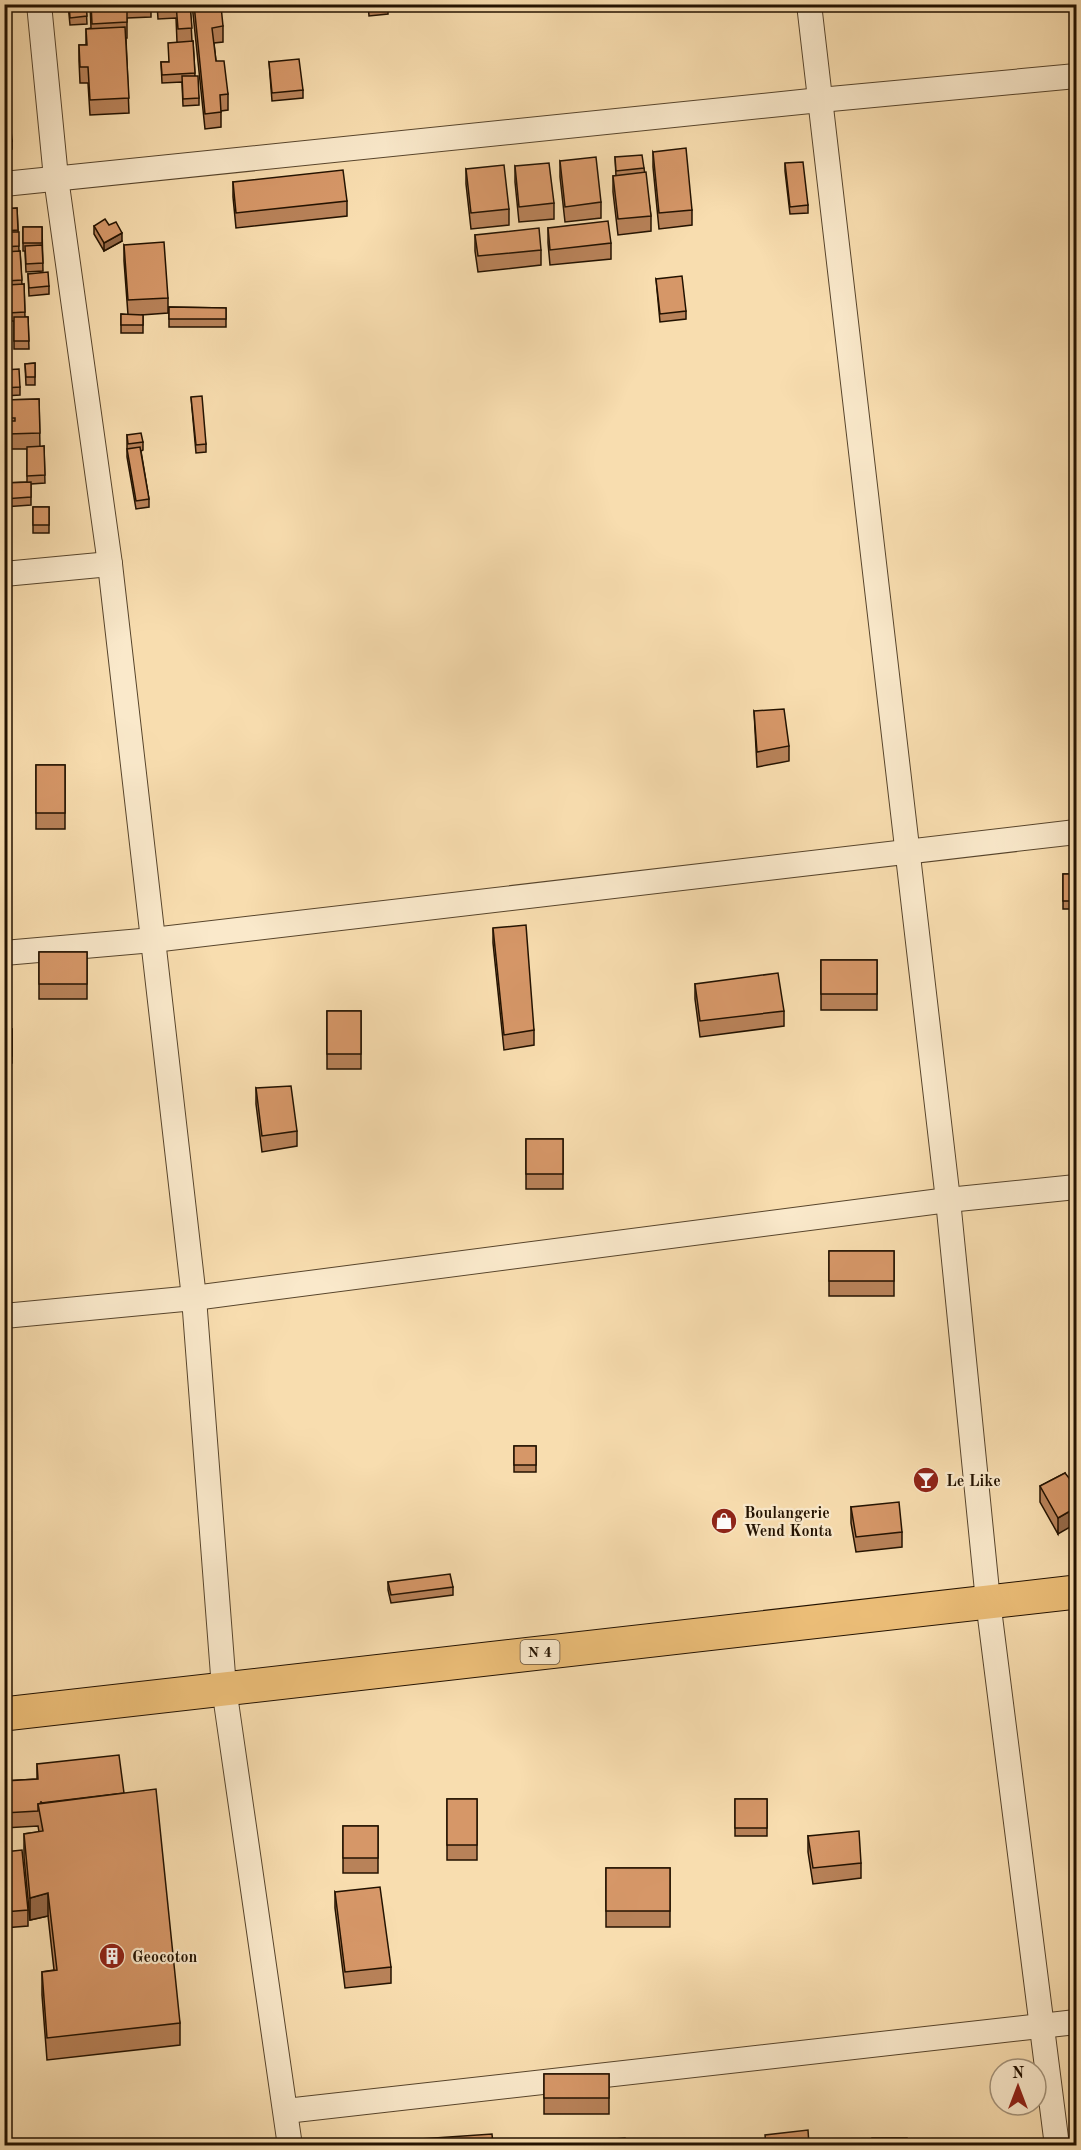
<svg xmlns="http://www.w3.org/2000/svg" width="1081" height="2150" font-family="'Old Standard TT',serif">
<style>
.lines{fill:none;stroke-linecap:round;stroke-linejoin:round}
.street-casing{stroke:#58452c;stroke-width:26}
.highway-casing{stroke:#231200;stroke-width:35}
.street{stroke:#fae9cb;stroke-width:24}
.highway{stroke:#ecbe78;stroke-width:33}
.wall{fill:#b88259;stroke:#231200;stroke-width:1.5}
.shaded-wall{fill:#966a49;stroke:#231200;stroke-width:1.5}
.building{fill:#d69768;stroke:#231200;stroke-width:1.5}
.labels{text-anchor:middle;stroke-width:4.5;stroke-linejoin:round;paint-order:stroke}
.shield{fill:#fae9cb;stroke:#64523d;stroke-width:1.5}
.shield-label{font-size:15px;font-weight:bold;fill:#231200}
.poi-label{font-size:16px;font-weight:bold;fill:#231200;stroke:#fae9cb;text-anchor:start}
</style>
<rect width="100%" height="100%" fill="#f8ddaf"/>
<filter id="stains"><feTurbulence type="fractalNoise" baseFrequency=".00333" numOctaves="4"/><feColorMatrix values="0 0 0 0 .2 0 0 0 0 .09 0 0 0 0 .02 0 0 0 .5 -.17"/></filter>
<radialGradient id="worn" r=".72"><stop offset=".6" stop-color="#630" stop-opacity="0"/><stop offset="1" stop-color="#630" stop-opacity=".3"/></radialGradient>
<g class="lines">
<!-- street casing -->
<g class="street-casing">
<g id="street">
<polyline points="39,4 56,178 110,564 194,1298 224,1688 290,2146"/>
<polyline points="809,4 948,1200 988,1601 1057,2146"/>
<polyline points="4,184 820,100 1076,76"/>
<polyline points="4,574 110,564"/>
<polyline points="4,953 153,940 1076,832"/>
<polyline points="4,1316 194,1298 948,1200 1076,1187"/>
<polyline points="286,2111 1076,2022"/>
</g>
</g>
<!-- highway casing -->
<g class="highway-casing">
<polyline id="highway" points="4,1714 1076,1592"/>
</g>
<!-- street -->
<use href="#street" class="street"/>
<!-- highway -->
<use href="#highway" class="highway"/>
</g>
<!-- wall -->
<g class="wall">
<polygon points="68,4 86,4 87,24 70,25"/>
<polygon points="90,4 151,4 151,17 127,18 127,38 126,38 129,113 90,115 88,83 80,83 79,61 79,45 86,45 86,29 91,28"/>
<polygon points="157,4 190,4 192,41 193,41 195,76 199,98 199,105 183,106 182,82 162,83 161,62 169,62 177,42 176,18 158,19"/>
<polygon points="192,4 210,4 210,7 223,26 223,42 214,43 216,61 228,94 228,110 221,111 221,127 205,129"/>
<polygon points="368,4 388,4 388,14 369,16"/>
<polygon points="269,62 303,90 303,98 272,101"/>
<polygon points="4,74 8,96 8,104 4,104"/>
<polygon points="4,109 12,141 12,149 4,150"/>
<polygon points="653,152 692,210 692,225 659,229 653,167"/>
<polygon points="615,157 644,168 651,216 651,231 618,235 613,192 613,176 616,176"/>
<polygon points="560,161 601,202 601,218 565,222 560,177"/>
<polygon points="785,163 808,205 808,213 790,214 785,171"/>
<polygon points="515,166 554,203 554,219 519,222 515,182"/>
<polygon points="466,169 509,209 509,225 471,229 466,184"/>
<polygon points="233,182 347,201 347,216 236,228 233,197"/>
<polygon points="17,208 19,251 20,251 22,285 24,284 25,317 28,317 29,349 14,349 14,321 8,321 7,289 6,289 4,272 4,209"/>
<polygon points="109,225 122,241 104,251 94,234 94,226"/>
<polygon points="23,227 42,227 43,271 26,272 25,251 23,251"/>
<polygon points="548,228 611,243 611,259 550,265 548,243"/>
<polygon points="475,235 541,250 541,265 478,272 475,251"/>
<polygon points="124,245 168,298 168,313 141,315 143,315 143,333 121,333 121,314 128,315 124,261"/>
<polygon points="28,274 49,286 49,294 29,296"/>
<polygon points="656,279 686,311 686,319 660,322"/>
<polygon points="169,307 226,308 226,327 169,327"/>
<polygon points="4,334 11,334 11,370 20,387 20,395 4,396"/>
<polygon points="35,363 35,385 26,385 25,364"/>
<polygon points="191,397 206,444 206,452 196,453"/>
<polygon points="39,399 40,447 44,446 45,483 31,484 31,505 4,507 4,483 27,482 27,449 8,449 7,433 5,433 4,437 4,400"/>
<polygon points="127,435 143,442 143,450 141,451 149,499 149,507 136,509 127,457"/>
<rect x="33" y="507" width="16" height="26"/>
<polygon points="754,711 789,746 789,761 757,767"/>
<rect x="36" y="765" width="29" height="64"/>
<rect x="1063" y="874" width="14" height="35"/>
<polygon points="493,928 534,1030 534,1045 504,1050 493,943"/>
<rect x="39" y="952" width="48" height="47"/>
<rect x="821" y="960" width="56" height="50"/>
<polygon points="695,984 784,1011 784,1026 700,1037 695,999"/>
<rect x="327" y="1011" width="34" height="58"/>
<rect x="4" y="1029" width="8" height="34"/>
<polygon points="256,1088 297,1131 297,1146 262,1152 256,1104"/>
<rect x="526" y="1139" width="37" height="50"/>
<rect x="829" y="1251" width="65" height="45"/>
<rect x="514" y="1446" width="22" height="26"/>
<polygon points="1065,1473 1058,1534 1040,1502 1040,1486"/>
<polygon points="851,1507 902,1532 902,1547 856,1552 851,1523"/>
<polygon points="388,1582 453,1587 453,1595 391,1603 388,1590"/>
<polygon points="37,1764 124,1793 180,2023 180,2045 47,2060 42,1995 42,1972 54,1970 48,1916 30,1920 24,1857 24,1834 39,1832 38,1826 4,1828 4,1781 37,1779"/>
<rect x="447" y="1799" width="30" height="61"/>
<rect x="735" y="1799" width="32" height="37"/>
<rect x="343" y="1826" width="35" height="47"/>
<polygon points="808,1836 861,1863 861,1878 813,1884 808,1852"/>
<polygon points="4,1852 28,1910 28,1926 4,1928"/>
<rect x="606" y="1868" width="64" height="59"/>
<polygon points="335,1892 391,1967 391,1983 345,1988 335,1908"/>
<rect x="544" y="2074" width="65" height="40"/>
</g>
<!-- shaded-wall -->
<g class="shaded-wall">
<polygon points="122,233 122,241 104,251 104,243"/>
<polygon points="1077,1507 1077,1523 1058,1534 1058,1518"/>
<polygon points="48,1893 48,1916 30,1920 30,1898"/>
</g>
<!-- building -->
<g class="building">
<polygon points="69,4 86,4 87,16 70,18"/>
<polygon points="91,4 127,4 127,22 92,24"/>
<polygon points="176,4 190,4 192,28 178,29"/>
<polygon points="194,4 210,4 210,7 221,6 223,26 212,28 216,61 224,61 228,94 220,95 221,112 205,114"/>
<polygon points="369,4 388,4 388,6 369,8"/>
<polygon points="125,27 129,98 90,100 88,67 80,67 79,45 87,45 86,29"/>
<polygon points="193,41 195,73 162,75 161,62 169,62 168,43"/>
<polygon points="299,59 303,90 272,93 269,62"/>
<polygon points="4,74 7,74 8,96 4,96"/>
<polygon points="182,76 198,76 199,98 183,99"/>
<polygon points="4,109 9,109 12,141 4,142"/>
<polygon points="686,148 692,210 659,213 653,152"/>
<polygon points="642,155 644,168 616,171 615,157"/>
<polygon points="596,157 601,202 565,207 560,161"/>
<polygon points="803,162 808,205 790,207 785,163"/>
<polygon points="549,163 554,203 519,207 515,166"/>
<polygon points="504,165 509,209 471,213 466,169"/>
<polygon points="343,170 347,201 236,213 233,182"/>
<polygon points="646,172 651,216 618,219 613,176"/>
<polygon points="17,208 18,230 4,231 4,209"/>
<polygon points="105,219 109,225 116,222 122,233 104,243 94,226"/>
<polygon points="608,221 611,243 550,250 548,228"/>
<rect x="23" y="227" width="19" height="16"/>
<polygon points="539,228 541,250 478,256 475,235"/>
<polygon points="4,232 19,232 19,246 4,247"/>
<polygon points="164,242 168,298 128,300 124,245"/>
<polygon points="42,245 43,263 26,264 25,246"/>
<polygon points="20,251 22,280 6,281 4,252"/>
<polygon points="48,272 49,286 29,288 28,274"/>
<polygon points="682,276 686,311 660,314 656,279"/>
<polygon points="24,284 25,312 8,313 7,285"/>
<polygon points="169,307 226,308 226,319 169,319"/>
<polygon points="121,314 143,315 143,325 121,325"/>
<polygon points="14,317 28,317 29,341 14,341"/>
<rect x="4" y="334" width="7" height="22"/>
<polygon points="35,363 35,377 26,377 25,364"/>
<polygon points="19,369 20,387 4,388 4,370"/>
<polygon points="202,396 206,444 196,445 191,397"/>
<polygon points="39,399 40,433 8,434 7,421 15,421 15,418 5,418 4,421 4,400"/>
<polygon points="141,433 143,442 128,444 127,435"/>
<polygon points="44,446 45,475 27,476 27,447"/>
<polygon points="140,447 149,499 136,501 127,449"/>
<polygon points="31,482 31,497 4,499 4,483"/>
<rect x="33" y="507" width="16" height="18"/>
<polygon points="784,709 789,746 757,752 754,711"/>
<rect x="36" y="765" width="29" height="48"/>
<rect x="1063" y="874" width="14" height="27"/>
<polygon points="526,925 534,1030 504,1035 493,928"/>
<rect x="39" y="952" width="48" height="32"/>
<rect x="821" y="960" width="56" height="34"/>
<polygon points="778,973 784,1011 700,1021 695,984"/>
<rect x="327" y="1011" width="34" height="43"/>
<rect x="4" y="1029" width="8" height="27"/>
<polygon points="291,1086 297,1131 262,1136 256,1088"/>
<rect x="526" y="1139" width="37" height="35"/>
<rect x="829" y="1251" width="65" height="30"/>
<rect x="514" y="1446" width="22" height="19"/>
<polygon points="1065,1473 1077,1488 1077,1507 1058,1518 1040,1486"/>
<polygon points="899,1502 902,1532 856,1537 851,1507"/>
<polygon points="450,1574 453,1587 391,1595 388,1582"/>
<polygon points="119,1755 124,1793 41,1803 41,1801 41,1803 38,1804 38,1811 4,1813 4,1781 38,1779 37,1764"/>
<polygon points="156,1789 180,2023 47,2038 42,1972 57,1970 48,1893 30,1898 24,1834 43,1831 38,1804"/>
<rect x="447" y="1799" width="30" height="46"/>
<rect x="735" y="1799" width="32" height="29"/>
<polygon points="1074,1814 1077,1814 1077,1836"/>
<rect x="343" y="1826" width="35" height="32"/>
<polygon points="859,1831 861,1863 813,1868 808,1836"/>
<polygon points="22,1850 28,1910 4,1912 4,1852"/>
<rect x="606" y="1868" width="64" height="43"/>
<polygon points="380,1887 391,1967 345,1972 335,1892"/>
<rect x="544" y="2074" width="65" height="24"/>
<polygon points="808,2130 809,2145 766,2145 765,2135"/>
<polygon points="492,2134 493,2145 407,2145 406,2140"/>
<polygon points="625,2138 626,2145 604,2145 603,2140"/>
<rect x="872" y="2138" width="35" height="7"/>
<rect x="689" y="2141" width="41" height="4"/>
</g>
<!-- icons -->
<defs>
<g id="bar-disc" transform="scale(1.35)"><circle r="9.5" fill="#8f2418" stroke="#fae9cb"/><path d="M-6-5H6L.8 .8V4.5H3.5V6h-7V4.5H-.8V.8Z" fill="#fff"/></g>
<g id="shop-disc" transform="scale(1.35)"><circle r="9.5" fill="#8f2418" stroke="#fae9cb"/><path d="M-5-2.5h2.3a2.7 3.5 0 0 1 5.4 0H5L5.5 6h-11ZM-1.5-2.5h3a1.5 2.3 0 0 0-3 0Z" fill="#fff"/></g>
<g id="building-disc" transform="scale(1.35)"><circle r="9.5" fill="#8f2418" stroke="#fae9cb"/><path d="M-4-6H4V6H1V3H-1V6H-4ZM-2.5-4.3h1.7v1.8h-1.7ZM.8-4.3h1.7v1.8H.8ZM-2.5-1h1.7V.8h-1.7ZM.8-1h1.7V.8H.8Z" fill="#fff"/></g>
</defs>
<g fill-rule="evenodd">
<use href="#bar-disc" x="926" y="1480"/>
<use href="#shop-disc" x="724" y="1521"/>
<use href="#building-disc" x="112" y="1956"/>
</g>
<g class="labels">
<!-- shield labels -->
<rect class="shield" x="520.5" y="1640" width="39" height="24" rx="4.5"/>
<g class="shield-label">
<text x="540" y="1657">N 4</text>
</g>
<!-- poi labels -->
<g class="poi-label">
<text x="946" y="1486">Le Like</text>
<text x="744" y="1518">Boulangerie<tspan x="744" dy="18">Wend Konta</tspan></text>
<text x="132" y="1962">Geocoton</text>
</g>
</g>
<!-- margin -->
<rect width="1081" height="2150" fill="none" stroke="#f8ddaf" stroke-width="24"/>
<rect x="6" y="6" width="1069" height="2138" fill="none" stroke="#231200" stroke-width="3"/>
<rect x="12" y="12" width="1057" height="2126" fill="none" stroke="#231200" stroke-width="1.5"/>
<!-- north arrow -->
<g transform="translate(1018 2087)"><circle r="28" fill="#fae9cb" stroke="#a4937a" stroke-width="1.5"/>
<path d="M0-4.5L10 22L0 15L-10 22Z" fill="#8f2418"/>
<text y="-9" font-size="16" font-weight="bold" text-anchor="middle" fill="#231200">N</text>
</g>
<rect width="100%" height="100%" filter="url(#stains)"/>
<rect width="100%" height="100%" fill="url(#worn)"/>
</svg>
